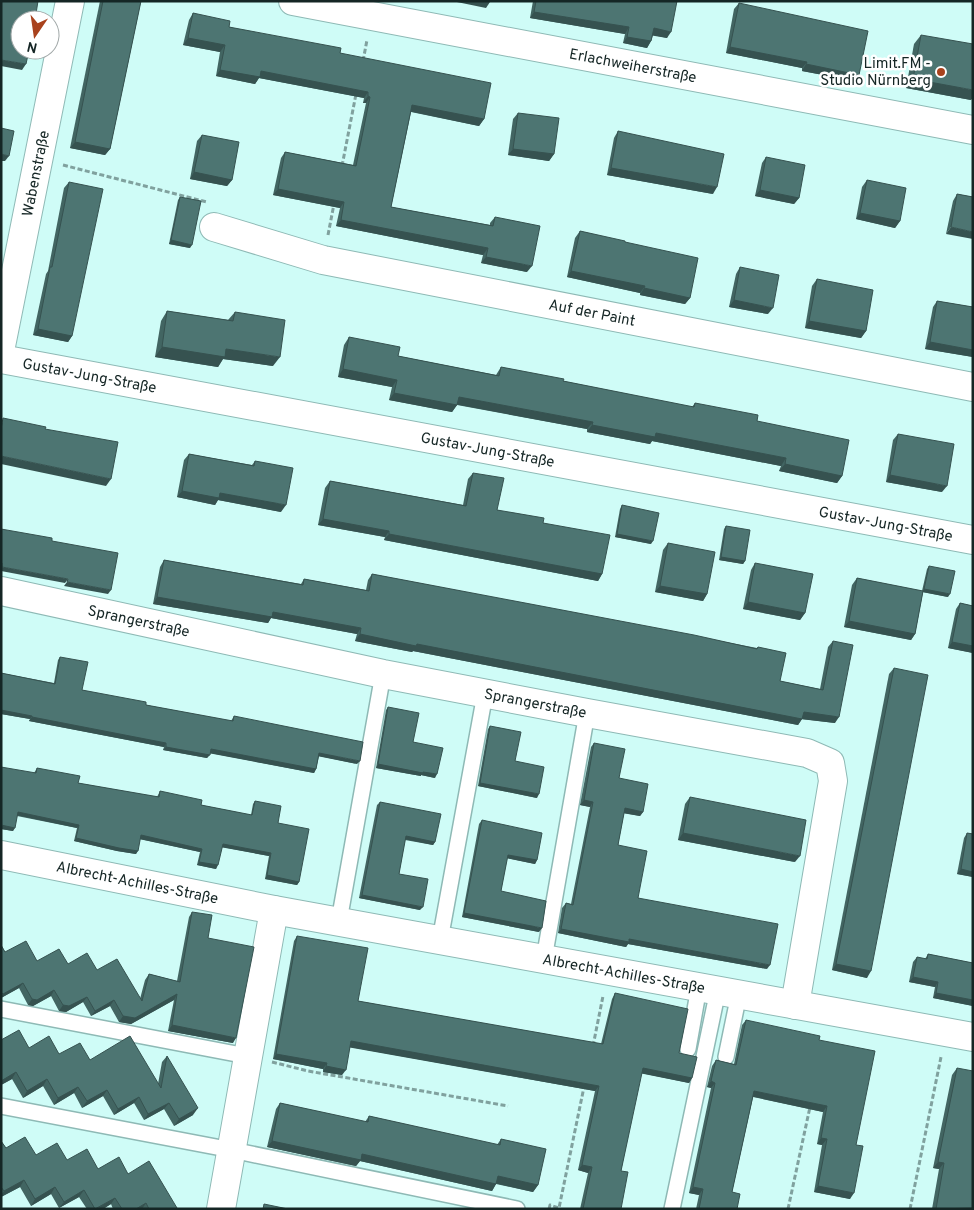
<svg xmlns="http://www.w3.org/2000/svg" width="974" height="1210" font-family="Overpass,sans-serif">
<style>
.lines{fill:none;stroke-linecap:round;stroke-linejoin:round}
.service-casing{stroke:#8eb9b5;stroke-width:18}
.minor-casing{stroke:#8eb9b5;stroke-width:30}
.path{stroke:#80a19e;stroke-width:3;stroke-dasharray:5 2.5;stroke-linecap:butt}
.service{stroke:#fff;stroke-width:15}
.minor{stroke:#fff;stroke-width:28}
.wall{fill:#426562}
.shaded-wall{fill:#365250}
.building{fill:#4d7572;stroke:#365250}
.poi-dot{fill:#a9421d;stroke:#fff;stroke-width:2}
.labels{text-anchor:middle;stroke-width:5;stroke-linejoin:round;paint-order:stroke}
.poi-label{font-size:15px;fill:#152625;stroke:#fff;text-anchor:end}
.street-label{font-size:15px;fill:#152625;stroke:#fff}
</style>
<rect width="100%" height="100%" fill="#cffcf7"/>
<g class="lines">
<!-- service casing -->
<g class="service-casing">
<g id="service">
<polyline points="339,921 383,674"/>
<polyline points="440,940 485,694"/>
<polyline points="544,959 587,713"/>
<polyline points="1,1009 247,1056"/>
<polyline points="688,1049 699,987"/>
<polyline points="726,1057 739,994"/>
<polyline points="1,1106 232,1150 517,1209"/>
<polyline points="672,1209 718,990"/>
</g>
</g>
<!-- minor casing -->
<g class="minor-casing">
<g id="minor">
<path id="s1" d="M293,1L973,130"/>
<path id="s2" d="M214,227L323,260L973,387"/>
<path id="s3" d="M1,346L70,1"/>
<path id="s4" d="M1,359L973,540"/>
<path id="s5" d="M1,591L383,674L587,713L807,753L830,763L833,781L795,1005"/>
<path id="s6" d="M1,855L274,910L973,1037"/>
<polyline points="221,1209 274,910"/>
</g>
</g>
<!-- path -->
<g class="path">
<polyline points="363,61 367,40"/>
<polyline points="63,165 207,202"/>
<polyline points="342,166 356,94"/>
<polyline points="328,235 334,204"/>
<polyline points="593,1046 603,996"/>
<polyline points="272,1062 308,1071 508,1106"/>
<polyline points="549,1209 550,1205 559,1208 584,1087"/>
<polyline points="788,1209 810,1107"/>
<polyline points="910,1209 941,1057"/>
</g>
<!-- service -->
<use href="#service" class="service"/>
<!-- minor -->
<use href="#minor" class="minor"/>
</g>
<!-- wall -->
<g class="wall">
<polygon points="100,1 141,1 110,149 105,155 70,148"/>
<polygon points="533,1 677,1 667,38 653,35 651,41 647,48 623,43 625,34 530,18"/>
<polygon points="739,3 859,75 855,81 802,71 802,68 726,53 734,9"/>
<polygon points="193,13 229,27 340,53 484,119 479,126 411,112 391,207 490,225 490,223 495,217 527,272 481,263 483,255 336,226 340,208 273,195 281,158 285,152 353,165 366,103 363,103 364,98 259,78 255,84 216,76 220,52 183,45 189,20"/>
<polygon points="921,35 971,100 906,88 914,44"/>
<polygon points="518,113 554,154 549,161 508,155 513,119"/>
<polygon points="618,131 713,194 607,175 614,138"/>
<polygon points="202,135 232,180 227,186 190,179 197,141"/>
<polygon points="766,157 799,198 794,204 755,196 762,163"/>
<polygon points="867,180 900,221 895,228 856,219 862,187"/>
<polygon points="69,182 72,336 68,342 33,335 46,274 48,271 64,188"/>
<polygon points="957,194 973,197 946,234 953,201"/>
<polygon points="180,197 190,248 169,244 178,200"/>
<polygon points="580,231 625,242 690,298 685,304 640,295 640,293 567,277 575,238"/>
<polygon points="740,267 768,314 729,307 736,274"/>
<polygon points="817,279 866,331 861,338 805,328 812,286"/>
<polygon points="937,301 973,307 973,357 925,349 933,307"/>
<polygon points="167,311 228,320 235,312 273,366 223,359 218,367 155,357 161,321"/>
<polygon points="349,337 398,356 496,375 501,367 563,381 692,407 695,403 757,421 842,476 837,483 779,471 781,466 652,441 650,444 587,432 587,429 457,405 452,412 389,400 392,387 338,377 344,345"/>
<polygon points="898,434 942,492 886,482 893,440"/>
<polygon points="189,454 252,465 255,461 281,512 218,500 215,505 177,497 184,460"/>
<polygon points="473,473 497,510 543,523 602,574 598,581 384,540 385,537 318,525 325,488 330,481 463,505 468,479"/>
<polygon points="622,505 651,544 615,537 620,509"/>
<polygon points="726,526 745,561 743,564 719,560 724,529"/>
<polygon points="668,543 707,594 703,601 655,592 663,550"/>
<polygon points="164,560 301,584 304,579 366,590 368,580 372,574 757,648 758,647 780,681 820,689 828,647 833,641 835,723 802,719 798,725 413,651 412,652 355,641 357,634 271,618 268,623 153,604 160,567"/>
<polygon points="755,563 805,613 800,620 743,609 751,570"/>
<polygon points="929,566 948,597 923,592 915,634 911,640 844,627 852,585 857,578 922,591 927,569"/>
<polygon points="960,603 973,606 973,653 948,648 956,609"/>
<polygon points="60,657 82,690 146,705 231,721 234,716 357,764 319,756 316,769 314,773 210,753 207,758 163,750 164,747 29,721 30,719 1,714 1,673 54,683 58,660"/>
<polygon points="894,668 867,978 832,970 889,674"/>
<polygon points="388,707 413,742 435,778 421,775 421,776 376,768 386,710"/>
<polygon points="490,726 515,761 537,798 478,786 488,729"/>
<polygon points="594,743 643,812 640,816 624,813 618,845 638,898 767,969 628,944 626,947 558,933 562,908 566,903 571,904 590,807 580,805 591,747"/>
<polygon points="37,768 78,783 157,797 160,791 201,805 251,815 253,804 255,801 278,823 299,882 297,885 265,879 269,856 222,847 216,869 197,865 200,852 140,839 136,854 117,851 74,841 77,828 17,816 13,831 1,829"/>
<polygon points="690,797 795,862 678,840 685,804"/>
<polygon points="380,802 435,842 433,845 405,840 399,874 420,910 359,898 377,805"/>
<polygon points="482,820 537,860 535,864 507,858 501,891 539,932 462,917 479,824"/>
<polygon points="967,833 973,834 973,877 957,874 964,838"/>
<polygon points="192,912 208,938 233,1043 168,1031 174,1000 131,1024 119,1022 110,1006 91,1016 83,1002 66,1012 59,1011 51,996 33,1006 28,1005 19,988 1,998 1,945 5,952 37,961 68,964 97,970 140,999 145,980 149,974 177,981 189,917"/>
<polygon points="297,936 358,1001 601,1044 612,999 615,993 679,1053 692,1078 689,1083 641,1073 621,1171 621,1209 580,1209 588,1173 578,1170 595,1091 350,1047 342,1075 323,1072 323,1069 273,1059 294,941"/>
<polygon points="928,954 973,963 973,1006 933,998 935,987 909,982 913,962 917,957 925,959"/>
<polygon points="746,1020 819,1040 856,1145 850,1199 814,1192 822,1145 817,1144 823,1112 753,1097 732,1192 737,1209 696,1209 699,1195 689,1193 711,1088 707,1087 712,1066 716,1060 734,1064 742,1025"/>
<polygon points="1,1040 29,1048 59,1054 90,1060 158,1084 162,1062 167,1056 193,1115 174,1126 164,1109 144,1120 134,1103 114,1115 103,1096 82,1108 74,1093 54,1105 43,1086 23,1098 12,1079 1,1085"/>
<polygon points="957,1068 973,1209 932,1209 939,1169 933,1168 952,1075"/>
<polygon points="280,1103 365,1122 369,1116 497,1145 501,1139 538,1185 533,1192 496,1184 492,1191 360,1161 356,1166 267,1147 276,1109"/>
<polygon points="1,1141 6,1148 36,1155 67,1160 98,1169 128,1174 176,1209 113,1209 111,1204 103,1209 87,1209 79,1197 59,1208 51,1194 31,1206 20,1187 1,1197"/>
</g>
<!-- shaded-wall -->
<g class="shaded-wall">
<polygon points="452,1 484,1 490,2 486,8"/>
<polygon points="534,12 629,27 625,34 530,18"/>
<polygon points="654,28 671,32 667,38 649,35"/>
<polygon points="627,37 651,41 647,48 623,43"/>
<polygon points="188,38 225,45 220,52 183,45"/>
<polygon points="730,47 807,62 802,68 726,53"/>
<polygon points="1,60 26,64 22,70 1,66"/>
<polygon points="806,64 859,75 855,81 802,71"/>
<polygon points="220,70 261,71 368,92 364,98 259,78 255,84 216,76"/>
<polygon points="913,79 973,90 973,98 971,100 906,88"/>
<polygon points="368,96 370,97 366,103 363,103"/>
<polygon points="412,105 484,119 479,126 408,111"/>
<polygon points="75,142 110,149 105,155 70,148"/>
<polygon points="513,149 554,154 549,161 508,155"/>
<polygon points="1,154 9,156 5,161 1,161"/>
<polygon points="611,168 717,187 713,194 607,175"/>
<polygon points="194,172 232,180 227,186 190,179"/>
<polygon points="278,189 344,202 340,208 273,195"/>
<polygon points="760,190 799,198 794,204 755,196"/>
<polygon points="860,213 900,221 895,228 856,219"/>
<polygon points="341,220 488,248 483,255 336,226"/>
<polygon points="951,227 973,232 973,239 946,234"/>
<polygon points="171,240 192,245 190,248 169,244"/>
<polygon points="486,257 532,266 527,272 481,263"/>
<polygon points="571,271 645,286 640,293 567,277"/>
<polygon points="644,288 690,298 685,304 640,295"/>
<polygon points="734,300 773,308 768,314 729,307"/>
<polygon points="809,321 866,331 861,338 805,328"/>
<polygon points="38,329 72,336 68,342 33,335"/>
<polygon points="930,342 973,350 973,357 925,349"/>
<polygon points="162,347 226,349 280,357 273,366 223,359 218,367 155,357"/>
<polygon points="343,369 397,380 392,387 338,377"/>
<polygon points="394,393 457,405 452,412 389,400"/>
<polygon points="459,397 593,422 587,429 454,404"/>
<polygon points="592,425 656,433 786,458 781,466 652,441 650,444 587,432"/>
<polygon points="1,456 111,479 106,486 1,464"/>
<polygon points="785,464 842,476 837,483 779,471"/>
<polygon points="890,475 947,486 942,492 886,482"/>
<polygon points="182,491 220,493 286,505 281,512 218,500 215,505 177,497"/>
<polygon points="323,519 389,531 385,537 318,525"/>
<polygon points="389,534 602,574 598,581 384,540"/>
<polygon points="617,534 653,541 651,544 615,537"/>
<polygon points="721,557 745,561 743,564 719,560"/>
<polygon points="1,567 2,567 68,579 65,583 1,571"/>
<polygon points="67,582 111,590 108,594 64,586"/>
<polygon points="660,586 707,594 703,601 655,592"/>
<polygon points="924,589 950,594 948,597 922,592"/>
<polygon points="157,597 273,612 361,628 357,634 271,618 268,623 153,604"/>
<polygon points="748,602 805,613 800,620 743,609"/>
<polygon points="849,621 915,634 911,640 844,627"/>
<polygon points="360,634 804,712 839,717 835,723 800,719 802,719 798,725 413,651 412,652 355,641"/>
<polygon points="952,642 973,646 973,653 948,648"/>
<polygon points="1,710 32,716 30,719 1,714"/>
<polygon points="32,717 166,743 164,747 29,721"/>
<polygon points="166,747 210,755 207,758 163,750"/>
<polygon points="211,749 316,769 314,773 208,753"/>
<polygon points="319,753 360,761 357,764 317,756"/>
<polygon points="378,764 423,772 437,774 435,778 421,775 421,776 376,768"/>
<polygon points="480,783 539,794 537,798 478,786"/>
<polygon points="584,800 593,802 590,807 580,805"/>
<polygon points="625,808 643,812 640,816 622,813"/>
<polygon points="18,812 79,825 77,828 16,815"/>
<polygon points="1,825 15,828 13,831 1,829"/>
<polygon points="683,833 800,856 795,862 678,840"/>
<polygon points="141,835 202,849 200,852 139,839"/>
<polygon points="406,836 435,842 433,845 404,839"/>
<polygon points="76,838 138,851 136,854 117,851 74,841"/>
<polygon points="223,844 271,853 269,856 220,847"/>
<polygon points="508,855 537,860 535,864 506,858"/>
<polygon points="199,862 218,865 216,869 197,865"/>
<polygon points="961,869 973,872 973,877 957,874"/>
<polygon points="267,875 299,882 297,885 265,879"/>
<polygon points="362,895 423,907 420,910 359,898"/>
<polygon points="464,913 542,928 539,932 462,917"/>
<polygon points="561,929 629,939 770,965 767,969 628,944 626,947 558,933"/>
<polygon points="836,964 871,971 867,978 832,970"/>
<polygon points="913,977 938,982 935,987 909,982"/>
<polygon points="23,983 19,988 1,998 1,996 3,994"/>
<polygon points="54,990 51,996 33,1006 28,1005 32,999"/>
<polygon points="936,993 973,1000 973,1006 933,998"/>
<polygon points="177,994 174,1000 131,1024 119,1022 123,1016"/>
<polygon points="87,997 83,1002 66,1012 59,1011 63,1005"/>
<polygon points="114,1000 110,1006 91,1016 95,1011"/>
<polygon points="172,1025 236,1038 233,1043 168,1031"/>
<polygon points="351,1041 599,1086 595,1091 347,1047"/>
<polygon points="276,1054 327,1063 323,1069 273,1059"/>
<polygon points="326,1066 346,1070 342,1075 323,1072"/>
<polygon points="643,1068 692,1078 689,1083 639,1073"/>
<polygon points="16,1072 12,1079 1,1085 1,1081"/>
<polygon points="47,1079 43,1086 23,1098 27,1091"/>
<polygon points="711,1081 715,1083 711,1088 707,1087"/>
<polygon points="78,1087 74,1093 54,1105 58,1098"/>
<polygon points="107,1090 103,1096 82,1108 87,1101"/>
<polygon points="754,1091 827,1106 823,1112 750,1096"/>
<polygon points="139,1097 134,1103 114,1115 118,1109"/>
<polygon points="169,1103 164,1109 144,1120 148,1114"/>
<polygon points="198,1108 193,1115 174,1126 179,1119"/>
<polygon points="821,1138 827,1139 822,1145 817,1144"/>
<polygon points="272,1141 362,1154 496,1184 492,1191 360,1161 356,1166 267,1147"/>
<polygon points="938,1162 944,1163 939,1169 933,1168"/>
<polygon points="582,1165 592,1167 588,1173 578,1170"/>
<polygon points="498,1176 538,1185 533,1192 494,1183"/>
<polygon points="24,1180 20,1187 1,1197 1,1195 4,1191"/>
<polygon points="818,1186 854,1193 850,1199 814,1192"/>
<polygon points="55,1187 51,1194 31,1206 35,1199"/>
<polygon points="693,1187 703,1189 699,1195 689,1193"/>
<polygon points="84,1190 79,1197 59,1208 64,1202"/>
<polygon points="115,1198 111,1204 103,1209 96,1209"/>
<polygon points="146,1203 142,1209 136,1209"/>
</g>
<!-- building -->
<g class="building">
<polygon points="1,1 38,1 35,20 20,20 20,50 29,50 26,64 1,60"/>
<polygon points="103,1 141,1 110,149 75,142"/>
<polygon points="536,1 677,1 671,32 654,28 651,41 627,37 629,27 534,12"/>
<polygon points="739,3 868,31 859,75 806,64 807,62 730,47"/>
<polygon points="193,13 230,21 229,27 341,48 340,53 491,83 484,119 412,105 391,207 493,226 495,217 540,226 532,266 486,257 488,248 341,220 344,202 278,189 285,152 356,166 370,97 368,96 368,92 261,71 260,77 220,70 225,45 188,38"/>
<polygon points="921,35 973,44 973,90 913,79"/>
<polygon points="518,113 559,118 554,154 513,149"/>
<polygon points="1,128 14,131 9,156 1,154"/>
<polygon points="618,131 724,154 717,187 611,168"/>
<polygon points="202,135 239,142 232,180 194,172"/>
<polygon points="766,157 805,165 799,198 760,190"/>
<polygon points="867,180 906,188 900,221 860,213"/>
<polygon points="69,182 103,189 72,336 38,329 50,267 52,267"/>
<polygon points="957,194 973,197 973,232 951,227"/>
<polygon points="180,197 201,201 192,245 171,240"/>
<polygon points="580,231 625,241 625,242 698,258 690,298 644,288 645,286 571,271"/>
<polygon points="740,267 779,275 773,308 734,300"/>
<polygon points="817,279 873,290 866,331 809,321"/>
<polygon points="937,301 973,307 973,350 930,342"/>
<polygon points="167,311 233,321 235,312 285,320 280,357 226,349 225,357 162,347"/>
<polygon points="349,337 400,347 398,356 499,376 501,367 564,379 563,381 694,407 695,403 758,415 757,421 849,440 842,476 785,464 786,458 656,433 655,437 592,425 593,422 459,397 457,405 394,393 397,380 343,369"/>
<polygon points="3,418 46,427 45,429 118,442 111,479 1,456 1,429"/>
<polygon points="898,434 954,444 947,486 890,475"/>
<polygon points="189,454 254,466 255,461 293,468 286,505 220,493 219,498 182,491"/>
<polygon points="473,473 504,478 497,510 544,518 543,523 610,535 602,574 389,534 389,531 323,519 330,481 466,506"/>
<polygon points="622,505 659,513 653,541 617,534"/>
<polygon points="726,526 750,530 745,561 721,557"/>
<polygon points="1,529 52,538 52,541 118,553 111,590 67,582 68,579 2,567 2,563 1,563"/>
<polygon points="668,543 715,552 707,594 660,586"/>
<polygon points="164,560 303,585 304,579 369,591 372,574 694,635 757,649 758,647 786,653 780,681 823,690 833,641 853,645 839,717 804,712 802,719 417,644 416,646 360,634 361,628 273,612 272,617 157,597"/>
<polygon points="755,563 813,574 805,613 748,602"/>
<polygon points="929,566 955,571 950,594 924,589"/>
<polygon points="857,578 923,591 915,634 849,621"/>
<polygon points="960,603 973,606 973,646 952,642"/>
<polygon points="60,657 88,662 82,690 146,702 146,705 233,721 234,716 363,742 360,761 319,753 316,769 211,749 210,755 166,747 166,743 32,717 32,716 1,710 1,673 55,684"/>
<polygon points="894,668 928,675 871,971 836,964"/>
<polygon points="388,707 419,713 413,742 443,748 437,774 423,772 423,773 378,764"/>
<polygon points="490,726 521,732 515,761 544,767 539,794 480,783"/>
<polygon points="594,743 625,749 619,778 648,784 643,812 625,808 618,845 647,851 638,898 778,924 770,965 629,939 629,942 561,929 566,903 573,905 593,802 584,800"/>
<polygon points="1,767 36,773 37,768 80,776 78,783 159,797 160,791 202,800 201,805 252,815 255,801 281,806 278,823 309,829 299,882 267,875 271,853 223,844 218,865 199,862 202,849 141,835 138,851 119,848 76,838 79,825 18,812 15,828 1,825"/>
<polygon points="690,797 806,820 800,856 683,833"/>
<polygon points="380,802 441,814 435,842 406,836 399,874 428,879 423,907 362,895"/>
<polygon points="482,820 542,833 537,860 508,855 501,891 546,901 542,928 464,913"/>
<polygon points="967,833 973,834 973,872 961,869"/>
<polygon points="192,912 212,915 208,938 254,947 236,1038 172,1025 177,994 135,1018 123,1016 114,1000 95,1011 87,997 69,1006 63,1005 54,990 37,1000 32,999 23,983 3,994 1,992 1,945 5,952 26,941 37,961 59,949 68,964 87,953 97,970 117,959 142,1001 149,974 180,982"/>
<polygon points="297,936 368,948 358,1001 603,1044 615,993 688,1009 679,1053 697,1057 692,1078 643,1068 621,1171 628,1172 621,1209 583,1209 592,1167 582,1165 599,1086 351,1041 346,1070 326,1066 327,1063 276,1054"/>
<polygon points="928,954 973,963 973,1000 936,993 938,982 913,977 917,957 927,959"/>
<polygon points="746,1020 820,1036 819,1040 875,1051 856,1145 863,1146 854,1193 818,1186 827,1139 821,1138 827,1106 754,1091 732,1192 740,1194 737,1209 699,1209 703,1189 693,1187 715,1083 711,1081 716,1060 736,1065"/>
<polygon points="19,1030 29,1048 49,1036 59,1054 80,1043 90,1060 130,1036 161,1088 167,1056 198,1108 179,1119 169,1103 148,1114 139,1097 118,1109 107,1090 87,1101 78,1087 58,1098 47,1079 27,1091 16,1072 1,1081 1,1040"/>
<polygon points="957,1068 973,1071 973,1208 936,1209 944,1163 938,1162"/>
<polygon points="280,1103 368,1122 369,1116 500,1145 501,1139 546,1149 538,1185 498,1176 496,1184 362,1154 361,1160 272,1141"/>
<polygon points="25,1137 36,1155 57,1143 67,1160 87,1149 98,1169 119,1157 128,1174 149,1161 177,1208 175,1209 149,1209 146,1203 136,1209 122,1209 115,1198 95,1209 84,1190 64,1202 55,1187 35,1199 24,1180 4,1191 1,1187 1,1141 6,1148"/>
<polygon points="264,1204 288,1209 263,1209"/>
</g>
<!-- markers -->
<circle class="poi-dot" cx="941" cy="72" r="5"/>
<g class="labels">
<!-- poi labels -->
<g class="poi-label">
<text x="931" y="68">Limit.FM -<tspan x="931" dy="17">Studio Nürnberg</tspan></text>
</g>
<!-- street labels -->
<g class="street-label">
<text dy="5" stroke="none"><textPath href="#s1" startOffset="346">Erlachweiherstraße</textPath></text>
<text dy="5" stroke="none"><textPath href="#s3" startOffset="176">Wabenstraße</textPath></text>
<text dy="5" stroke="none"><textPath href="#s2" startOffset="388">Auf der Paint</textPath></text>
<text dy="5" stroke="none"><textPath href="#s4" startOffset="90">Gustav-Jung-Straße</textPath></text>
<text dy="5" stroke="none"><textPath href="#s4" startOffset="495">Gustav-Jung-Straße</textPath></text>
<text dy="5" stroke="none"><textPath href="#s4" startOffset="900">Gustav-Jung-Straße</textPath></text>
<text dy="5" stroke="none"><textPath href="#s5" startOffset="141">Sprangerstraße</textPath></text>
<text dy="5" stroke="none"><textPath href="#s5" startOffset="546">Sprangerstraße</textPath></text>
<text dy="5" stroke="none"><textPath href="#s6" startOffset="139">Albrecht-Achilles-Straße</textPath></text>
<text dy="5" stroke="none"><textPath href="#s6" startOffset="634">Albrecht-Achilles-Straße</textPath></text>
</g>
</g>
<!-- border -->
<rect width="974" height="1210" fill="none" stroke="#152625" stroke-width="5"/>
<!-- north arrow -->
<g transform="translate(35 35) rotate(193)"><circle r="24" fill="#ffffff" stroke="#a1a8a8"/>
<path d="M0-4L9 19L0 12L-9 19Z" fill="#a9421d"/>
<text y="-8" font-size="14" font-weight="bold" text-anchor="middle" fill="#152625">N</text>
</g>
</svg>
